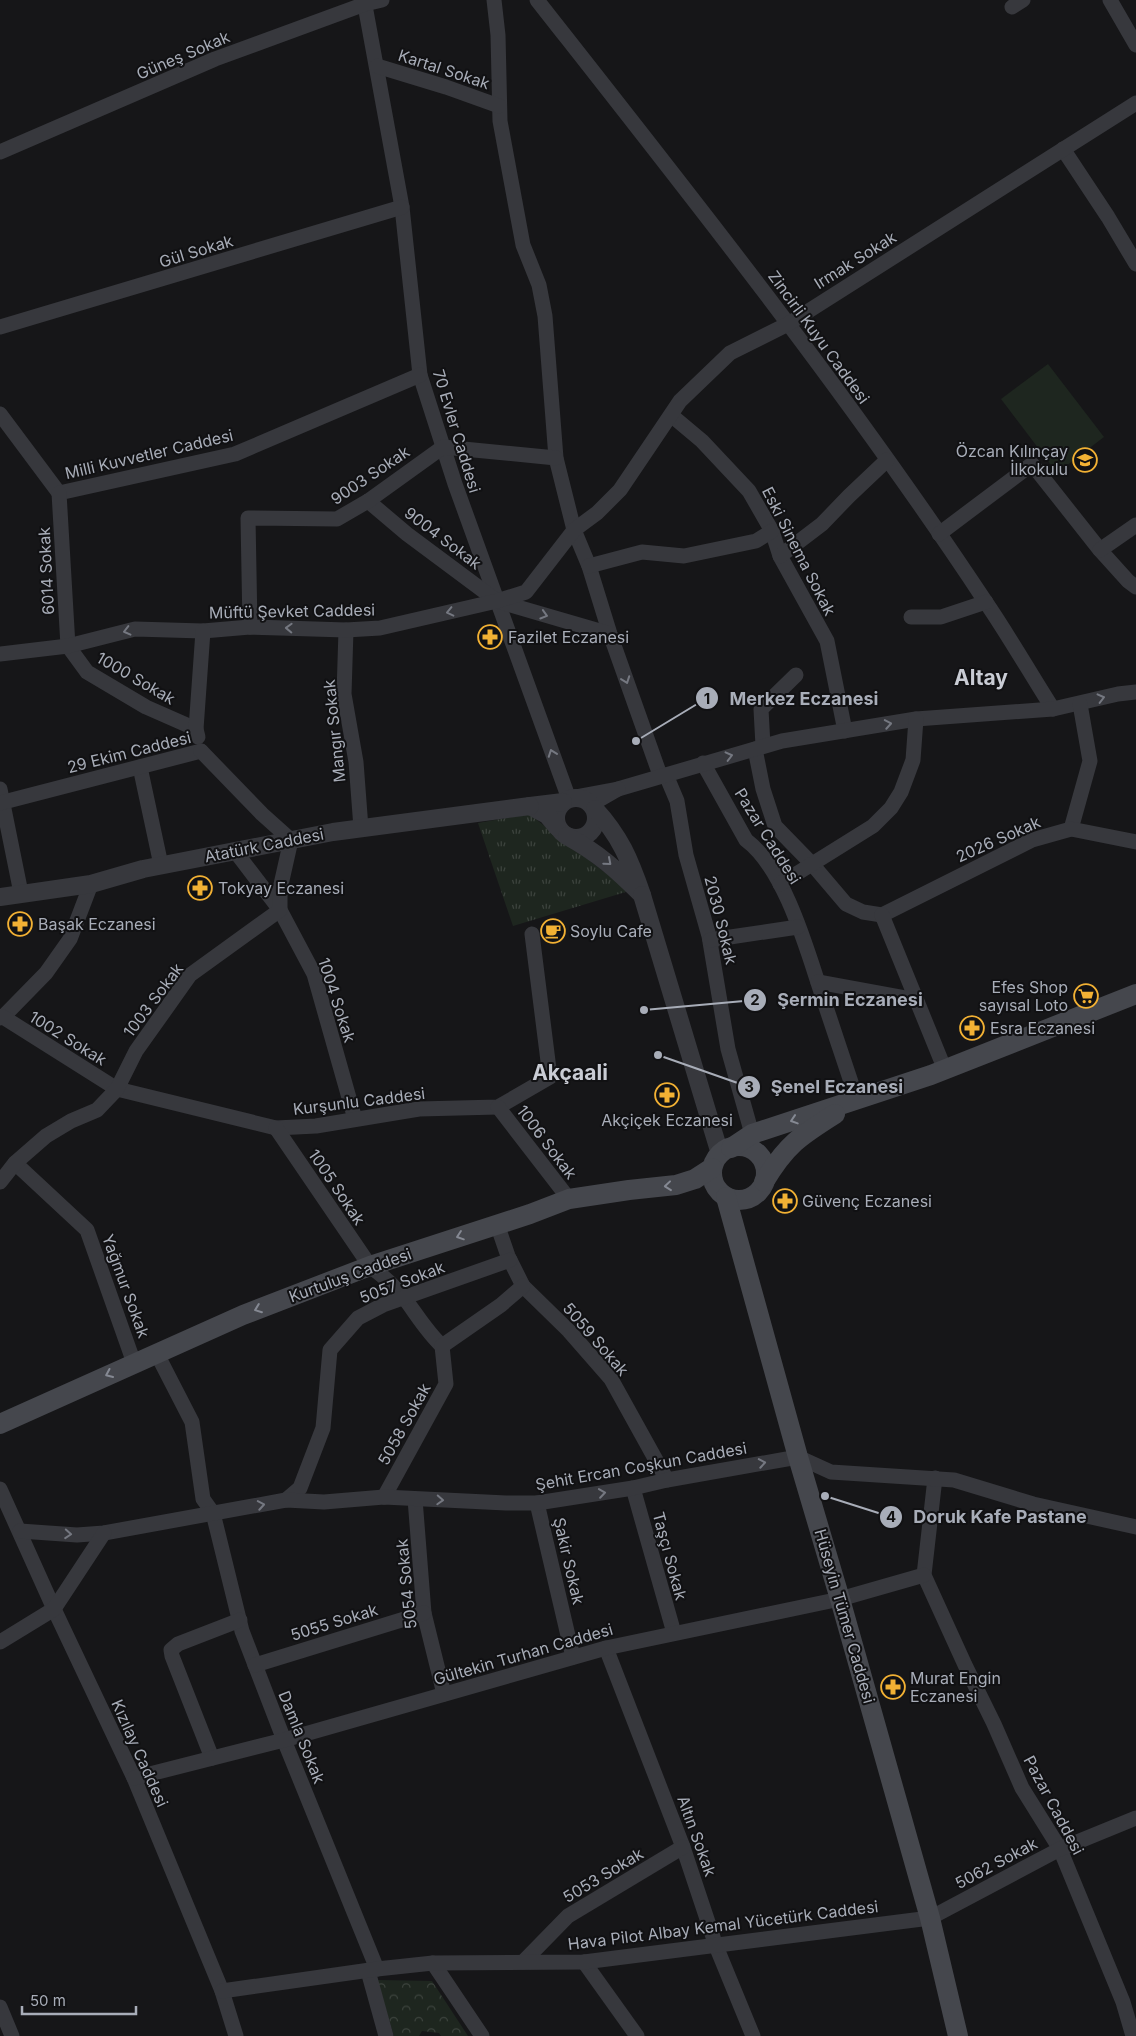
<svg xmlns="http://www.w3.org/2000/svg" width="1136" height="2036" font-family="Inter,sans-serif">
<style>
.forest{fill:url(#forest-crowns)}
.park{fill:url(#park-tufts)}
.pitch{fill:#1e261f}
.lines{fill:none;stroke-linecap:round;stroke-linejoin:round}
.minor{stroke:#37383d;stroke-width:15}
.tertiary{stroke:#37383d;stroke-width:18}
.secondary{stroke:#45474d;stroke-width:20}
.oneway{stroke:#757881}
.oneway2{stroke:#858993}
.labels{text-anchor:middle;stroke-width:4;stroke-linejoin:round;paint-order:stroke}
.street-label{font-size:16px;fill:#a8adb8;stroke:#111113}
.poi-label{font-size:16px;fill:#a8adb8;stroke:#111113;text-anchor:start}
.district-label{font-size:21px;font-weight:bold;fill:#c9ccd4;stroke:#111113}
.leader{fill:none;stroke:#a8adb8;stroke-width:2}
.callout-dot{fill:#a8adb8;stroke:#111113;stroke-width:2}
.mark-label{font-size:15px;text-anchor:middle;font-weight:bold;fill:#111}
.callout-label{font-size:18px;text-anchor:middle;font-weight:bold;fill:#a8adb8;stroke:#111113;stroke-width:4;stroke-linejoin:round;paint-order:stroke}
</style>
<defs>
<pattern id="forest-crowns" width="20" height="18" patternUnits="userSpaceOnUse" patternTransform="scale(1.25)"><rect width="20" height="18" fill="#1e261f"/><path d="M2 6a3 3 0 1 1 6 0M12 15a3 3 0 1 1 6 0" fill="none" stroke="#3c433d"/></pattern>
<pattern id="park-tufts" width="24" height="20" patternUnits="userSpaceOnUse" patternTransform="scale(1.25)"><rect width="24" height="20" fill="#1e261f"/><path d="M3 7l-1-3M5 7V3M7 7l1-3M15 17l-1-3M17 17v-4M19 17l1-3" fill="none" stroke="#3c433d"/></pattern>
</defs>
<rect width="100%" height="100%" fill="#161618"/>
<!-- forest -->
<polygon class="forest" points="377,1980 432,1981 468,2036 441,2036 439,2033 422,2031 419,2036 394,2036"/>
<!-- park -->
<polygon class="park" points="529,814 629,891 513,926 478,823"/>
<!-- pitch -->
<polygon class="pitch" points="1048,364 1104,437 1057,473 1001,399"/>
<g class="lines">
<!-- minor -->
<g class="minor">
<polyline points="364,0 402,207 420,375 455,484 569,799"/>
<polyline points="494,0 498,35 500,121 523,245 539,285 545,316 556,458 574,530 589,566 610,634 660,775"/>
<path d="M537,0C691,196 847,392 985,601C1009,636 1030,673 1053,709"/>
<polyline points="1110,0 1136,45"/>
<polyline points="1012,7 1023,0"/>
<polyline points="377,66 446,87 499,106"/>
<polyline points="1063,149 1108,217 1136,264"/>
<polyline points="0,152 215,59 365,4 382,0"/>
<polyline points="0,327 402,207"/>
<polyline points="0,414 59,493 235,454 420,375"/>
<polyline points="671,415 702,441 749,491 772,531 780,556 827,641 845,731"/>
<polyline points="59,493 68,646 87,672 146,707 196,729"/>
<polyline points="368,501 407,534 497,601 610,634"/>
<polyline points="939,534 1032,464 1100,550 1128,581 1136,587"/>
<polyline points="1100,550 1136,525"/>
<polyline points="780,556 822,524 849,496 887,460"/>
<polyline points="589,566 642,552 684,556 756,541 772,531"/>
<polyline points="911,617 941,617 986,602"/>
<polyline points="250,627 248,518 337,519 368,501 443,447 556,458"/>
<polyline points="346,630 344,694 356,762 361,828"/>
<polyline points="0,654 68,646 135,629 203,631 250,627 346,630 380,628 497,601 526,592 574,530 597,513 620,490 680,401 730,353 788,324 1136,103"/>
<polyline points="198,737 196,729 203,631"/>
<polyline points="763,746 761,709 796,675"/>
<polyline points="755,749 763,789 775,826 812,864 846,904 863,912 882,915"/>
<path d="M703,763L746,840C785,869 807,950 822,995C834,1030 845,1065 857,1100"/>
<polyline points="140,767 161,865"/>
<polyline points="666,775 677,801 686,855 709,936 728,1049 752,1134"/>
<polyline points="0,789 21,893"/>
<polyline points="618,789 782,741 916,719 1053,709 1118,694 1136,692"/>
<polyline points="575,797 618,789 592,804"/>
<polyline points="0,803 201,751"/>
<polyline points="1071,829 1090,761 1080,704"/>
<polyline points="235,851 280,910 314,974 355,1119"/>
<polyline points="780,884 873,826 891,808 901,792 913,760 916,719"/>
<polyline points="882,915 1032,840 1071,829 1136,842"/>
<polyline points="882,915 945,1070"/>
<polyline points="710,940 798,927"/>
<polyline points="818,982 916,1000"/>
<polyline points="3,1017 46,973 70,939 91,884"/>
<polyline points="0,1018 3,1017 117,1089 276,1128 316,1126 419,1109 498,1107 550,1077 532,934"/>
<polyline points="498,1107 569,1199"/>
<path d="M276,1128L370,1266C383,1276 395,1286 405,1299C417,1315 427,1332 442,1346"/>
<polyline points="15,1163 87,1230 134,1363"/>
<polyline points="0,1182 15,1163 46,1136 71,1121 97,1110 117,1089 136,1051 190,975 280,910 280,889 291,840 262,814 201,751"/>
<polyline points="497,1224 508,1256 523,1286 569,1331 611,1379 667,1480"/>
<polyline points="157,1354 192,1422 203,1499 213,1513 242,1631 284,1740 377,1969"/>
<polyline points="935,1478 924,1575 965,1665 994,1724 1022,1788 1060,1849 1123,2002 1133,2036"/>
<polyline points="633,1488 674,1633"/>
<polyline points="0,1489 54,1609 134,1778 222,1991 236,2036"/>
<polyline points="384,1497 446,1384 442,1346 501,1305 523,1286"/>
<polyline points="415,1499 424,1613 444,1694"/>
<polyline points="286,1500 300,1488 323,1428 330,1350 358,1318 383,1305 510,1260"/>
<polyline points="537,1503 573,1657"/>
<polyline points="20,1531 77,1535 104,1533 286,1500 324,1502 384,1497 506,1503 537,1503 633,1488 667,1480 798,1457 831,1472 954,1480 1033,1504 1136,1527"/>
<polyline points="0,1642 54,1609 104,1533"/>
<polyline points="606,1648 683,1847 716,1946 753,2036"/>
<polyline points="255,1665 424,1613"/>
<polyline points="212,1758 172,1656 171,1650 178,1644 240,1620"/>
<polyline points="134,1778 284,1740 606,1648 840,1599 924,1575"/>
<polyline points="524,1961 568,1916 683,1847"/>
<polyline points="584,1962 637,2036"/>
<polyline points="433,1963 482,2036"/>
<polyline points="368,1971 386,2036"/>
<polyline points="222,1991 377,1969 433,1963 584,1962 930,1918 1060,1849 1136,1818"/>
<polyline points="0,2007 12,2036"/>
</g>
<!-- tertiary -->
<g class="tertiary">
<circle cx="576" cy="818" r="20"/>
<polyline points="557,827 547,815 530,806 563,802"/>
<path d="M567,836C598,853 617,870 642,895C630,860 620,836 595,809"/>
<polyline points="642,895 720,1154"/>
<polyline points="0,897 91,884 143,869 333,832 530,806"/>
</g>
<!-- secondary -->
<g class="secondary">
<circle cx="739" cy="1173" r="27"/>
<polyline points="731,1148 752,1134 931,1075 1136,994"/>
<path d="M764,1182C786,1145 800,1136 835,1114"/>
<polyline points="726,1197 798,1457 840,1599 930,1918 958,2036"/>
<polyline points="0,1424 243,1315 370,1266 530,1214 569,1199 629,1190 676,1185 695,1179 712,1168"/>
</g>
</g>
<!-- one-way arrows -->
<defs><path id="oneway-chevron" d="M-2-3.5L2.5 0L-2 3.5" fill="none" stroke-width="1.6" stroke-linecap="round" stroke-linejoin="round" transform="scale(1.25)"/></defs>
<g class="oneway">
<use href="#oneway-chevron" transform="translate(450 612) rotate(167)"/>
<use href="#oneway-chevron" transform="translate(544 615) rotate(17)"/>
<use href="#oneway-chevron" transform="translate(289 628) rotate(-178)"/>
<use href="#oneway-chevron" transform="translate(127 631) rotate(166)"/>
<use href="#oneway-chevron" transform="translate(626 680) rotate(70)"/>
<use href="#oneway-chevron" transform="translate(1101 698) rotate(-14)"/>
<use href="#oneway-chevron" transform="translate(888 724) rotate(-10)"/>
<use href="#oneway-chevron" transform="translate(552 753) rotate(-110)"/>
<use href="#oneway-chevron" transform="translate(729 756) rotate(-14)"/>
<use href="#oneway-chevron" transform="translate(608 862) rotate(41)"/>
<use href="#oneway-chevron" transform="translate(762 1463) rotate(-10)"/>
<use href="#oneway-chevron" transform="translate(602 1493) rotate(-8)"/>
<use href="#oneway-chevron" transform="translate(440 1500) rotate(3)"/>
<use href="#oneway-chevron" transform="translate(261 1505) rotate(-10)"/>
<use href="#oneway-chevron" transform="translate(68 1534) rotate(4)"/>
</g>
<g class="oneway2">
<use href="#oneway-chevron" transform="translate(794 1120) rotate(162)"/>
<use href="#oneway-chevron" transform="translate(668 1186) rotate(174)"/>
<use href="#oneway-chevron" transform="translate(460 1236) rotate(161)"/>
<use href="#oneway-chevron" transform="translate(258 1309) rotate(159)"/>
<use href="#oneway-chevron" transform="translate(109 1374) rotate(156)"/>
</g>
<!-- icons -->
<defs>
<g id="school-ring" transform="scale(1.25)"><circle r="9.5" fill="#111113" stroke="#f2b134" stroke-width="1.5"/><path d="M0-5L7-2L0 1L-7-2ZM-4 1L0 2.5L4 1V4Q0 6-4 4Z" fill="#f2b134"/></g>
<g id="pharmacy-ring" transform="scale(1.25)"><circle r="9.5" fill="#111113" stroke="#f2b134" stroke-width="1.5"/><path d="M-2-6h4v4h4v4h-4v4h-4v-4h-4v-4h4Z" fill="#f2b134"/></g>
<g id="cafe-ring" transform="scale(1.25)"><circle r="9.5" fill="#111113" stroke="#f2b134" stroke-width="1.5"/><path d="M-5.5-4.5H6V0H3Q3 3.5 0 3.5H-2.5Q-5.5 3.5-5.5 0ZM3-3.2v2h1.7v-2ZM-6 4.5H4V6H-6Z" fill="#f2b134"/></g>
<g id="supermarket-ring" transform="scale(1.25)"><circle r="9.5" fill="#111113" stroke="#f2b134" stroke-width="1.5"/><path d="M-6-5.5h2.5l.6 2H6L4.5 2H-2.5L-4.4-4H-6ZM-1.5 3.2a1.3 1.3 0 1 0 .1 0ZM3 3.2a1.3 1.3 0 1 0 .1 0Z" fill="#f2b134"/></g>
</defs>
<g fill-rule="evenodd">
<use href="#school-ring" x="1085" y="460"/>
<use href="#pharmacy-ring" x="490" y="637"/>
<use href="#pharmacy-ring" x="200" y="888"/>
<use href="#pharmacy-ring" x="20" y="924"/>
<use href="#cafe-ring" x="553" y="931"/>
<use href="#supermarket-ring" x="1086" y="996"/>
<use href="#pharmacy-ring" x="972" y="1028"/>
<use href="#pharmacy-ring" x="667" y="1095"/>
<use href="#pharmacy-ring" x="785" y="1201"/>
<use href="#pharmacy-ring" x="893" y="1687"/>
</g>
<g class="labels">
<!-- street labels -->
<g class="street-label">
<text transform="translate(183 55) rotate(-23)" y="6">Güneş Sokak</text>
<text transform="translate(444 69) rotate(18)" y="6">Kartal Sokak</text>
<text transform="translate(196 251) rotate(-17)" y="6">Gül Sokak</text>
<text transform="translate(855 260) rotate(-32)" y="6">Irmak Sokak</text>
<text transform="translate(819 337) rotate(54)" y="6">Zincirli Kuyu Caddesi</text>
<text transform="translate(457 431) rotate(73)" y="6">70 Evler Caddesi</text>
<text transform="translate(149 454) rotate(-13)" y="6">Milli Kuvvetler Caddesi</text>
<text transform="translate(370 475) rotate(-34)" y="6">9003 Sokak</text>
<text transform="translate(443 538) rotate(37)" y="6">9004 Sokak</text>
<text transform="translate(799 551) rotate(63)" y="6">Eski Sinema Sokak</text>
<text transform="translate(46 571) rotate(-93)" y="6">6014 Sokak</text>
<text transform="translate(292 611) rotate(-1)" y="6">Müftü Şevket Caddesi</text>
<text transform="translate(136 678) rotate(30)" y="6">1000 Sokak</text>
<text transform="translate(334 731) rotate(-96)" y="6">Mangır Sokak</text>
<text transform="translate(129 752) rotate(-14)" y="6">29 Ekim Caddesi</text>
<text transform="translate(768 836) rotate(58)" y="6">Pazar Caddesi</text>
<text transform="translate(998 839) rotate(-24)" y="6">2026 Sokak</text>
<text transform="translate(264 845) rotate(-11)" y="6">Atatürk Caddesi</text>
<text transform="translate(721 920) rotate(76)" y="6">2030 Sokak</text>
<text transform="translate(153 1000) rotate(-53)" y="6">1003 Sokak</text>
<text transform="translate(337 1000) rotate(72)" y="6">1004 Sokak</text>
<text transform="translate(68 1038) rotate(32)" y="6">1002 Sokak</text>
<text transform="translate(359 1101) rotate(-7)" y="6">Kurşunlu Caddesi</text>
<text transform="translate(547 1142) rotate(53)" y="6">1006 Sokak</text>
<text transform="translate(337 1187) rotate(56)" y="6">1005 Sokak</text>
<text transform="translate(350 1275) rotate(-20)" y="6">Kurtuluş Caddesi</text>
<text transform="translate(402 1282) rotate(-21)" y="6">5057 Sokak</text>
<text transform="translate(126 1286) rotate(70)" y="6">Yağmur Sokak</text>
<text transform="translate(596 1339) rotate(49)" y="6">5059 Sokak</text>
<text transform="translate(404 1424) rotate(-61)" y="6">5058 Sokak</text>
<text transform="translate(641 1466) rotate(-10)" y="6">Şehit Ercan Coşkun Caddesi</text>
<text transform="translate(670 1556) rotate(75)" y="6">Taşçı Sokak</text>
<text transform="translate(569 1561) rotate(77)" y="6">Şakir Sokak</text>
<text transform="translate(406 1584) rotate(-96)" y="6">5054 Sokak</text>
<text transform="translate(845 1616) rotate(74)" y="6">Hüseyin Tümer Caddesi</text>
<text transform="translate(334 1622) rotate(-17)" y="6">5055 Sokak</text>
<text transform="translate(523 1654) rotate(-16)" y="6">Gültekin Turhan Caddesi</text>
<text transform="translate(302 1737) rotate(68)" y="6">Damla Sokak</text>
<text transform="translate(140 1753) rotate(66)" y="6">Kızılay Caddesi</text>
<text transform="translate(1054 1805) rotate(62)" y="6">Pazar Caddesi</text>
<text transform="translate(697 1836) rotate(70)" y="6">Altın Sokak</text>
<text transform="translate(996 1863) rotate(-28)" y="6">5062 Sokak</text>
<text transform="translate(603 1875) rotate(-31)" y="6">5053 Sokak</text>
<text transform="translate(723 1925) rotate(-7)" y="6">Hava Pilot Albay Kemal Yücetürk Caddesi</text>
</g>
<!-- poi labels -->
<g class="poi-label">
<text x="1068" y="457" text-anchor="end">Özcan Kılınçay<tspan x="1068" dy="18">İlkokulu</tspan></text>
<text x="508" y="643">Fazilet Eczanesi</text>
<text x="218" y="894">Tokyay Eczanesi</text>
<text x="38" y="930">Başak Eczanesi</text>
<text x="570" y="937">Soylu Cafe</text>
<text x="1068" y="993" text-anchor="end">Efes Shop<tspan x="1068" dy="18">sayısal Loto</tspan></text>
<text x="990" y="1034">Esra Eczanesi</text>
<text x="667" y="1126" text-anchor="middle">Akçiçek Eczanesi</text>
<text x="802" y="1207">Güvenç Eczanesi</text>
<text x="910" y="1684">Murat Engin<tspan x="910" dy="18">Eczanesi</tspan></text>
</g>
<!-- district labels -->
<g class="district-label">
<text x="981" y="685">Altay</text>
<text x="570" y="1080">Akçaali</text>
</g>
</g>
<!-- callouts -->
<path class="leader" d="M636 741L707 698M644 1010L755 1000M658 1055L749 1087M825 1496L891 1517"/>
<g class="callout-dot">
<circle cx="636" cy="741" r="5"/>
<circle cx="644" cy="1010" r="5"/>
<circle cx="658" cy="1055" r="5"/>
<circle cx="825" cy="1496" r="5"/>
<circle cx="707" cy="698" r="12"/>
<circle cx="755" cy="1000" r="12"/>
<circle cx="749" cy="1087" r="12"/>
<circle cx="891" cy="1517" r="12"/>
</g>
<g class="mark-label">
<text x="707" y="704">1</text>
<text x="755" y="1005">2</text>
<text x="749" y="1092">3</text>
<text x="891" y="1522">4</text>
</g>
<g class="callout-label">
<text x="804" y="705">Merkez Eczanesi</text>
<text x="850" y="1006">Şermin Eczanesi</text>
<text x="837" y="1093">Şenel Eczanesi</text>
<text x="1000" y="1523">Doruk Kafe Pastane</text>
</g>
<!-- scale -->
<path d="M22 2006v8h114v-8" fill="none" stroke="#a8adb8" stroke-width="2.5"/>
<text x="30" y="2006" font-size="15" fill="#a8adb8" stroke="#111113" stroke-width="4" paint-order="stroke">50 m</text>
</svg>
